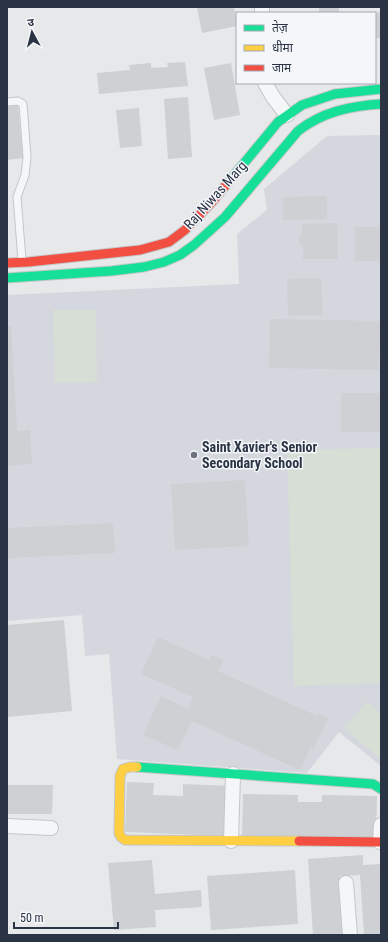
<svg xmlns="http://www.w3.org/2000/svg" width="388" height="942" font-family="'Roboto Condensed','Noto Sans Devanagari',sans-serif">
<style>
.built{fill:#d4d7dd}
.green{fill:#d6ded6}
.building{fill:#ced0d3}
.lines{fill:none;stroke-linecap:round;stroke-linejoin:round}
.lane-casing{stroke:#c4c6c8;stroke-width:9}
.street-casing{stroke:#c4c6c8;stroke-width:16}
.fast-casing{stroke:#c4c6c8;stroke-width:11}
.slow-casing{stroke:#c4c6c8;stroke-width:11}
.jam-casing{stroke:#c4c6c8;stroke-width:11}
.lane{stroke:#f5f6f7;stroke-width:7}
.street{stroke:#f5f6f7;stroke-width:14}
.fast{stroke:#16e098;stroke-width:9}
.slow{stroke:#ffcf43;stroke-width:9}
.jam{stroke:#f24e42;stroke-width:9}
.poi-dot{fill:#6c737f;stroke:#f4f6f9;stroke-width:1.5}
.labels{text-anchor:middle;stroke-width:3;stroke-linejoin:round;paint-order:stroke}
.street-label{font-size:14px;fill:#2b3445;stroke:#f4f6f9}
.poi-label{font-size:14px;font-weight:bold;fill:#2b3445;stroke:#f4f6f9;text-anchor:start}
</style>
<rect width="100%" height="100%" fill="#e6e8ea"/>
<!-- built -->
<polygon class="built" points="381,135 381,766 339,732 307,773 117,759 109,654 85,656 82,615 7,621 7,295 239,284 237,234 267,210 264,189 327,136"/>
<!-- green -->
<g class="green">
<polygon points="53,310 96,310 97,382 55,383"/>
<polygon points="381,448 381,683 294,686 287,450"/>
<polygon points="367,702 381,714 381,760 344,728"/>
</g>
<!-- building -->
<g class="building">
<polygon points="197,7 234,7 237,26 202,33"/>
<rect x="319" y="7" width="20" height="6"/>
<polygon points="381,12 381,38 375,38 375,13"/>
<polygon points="185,62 188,86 99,94 97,73 130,70 129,65 151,63 151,68 168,67 167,63"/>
<polygon points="231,63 240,115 214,120 204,68"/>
<polygon points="188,97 192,157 168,159 164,99"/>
<polygon points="18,105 23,158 7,160 7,106"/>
<polygon points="139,108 142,146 120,148 116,110"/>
<polygon points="327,196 327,219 283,220 283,197"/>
<polygon points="337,223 338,259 303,259 303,245 299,245 299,235 302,235 302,224"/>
<rect x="355" y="227" width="26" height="34"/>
<polygon points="321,278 323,315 288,316 287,279"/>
<polygon points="270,319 380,321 379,370 269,368"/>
<polygon points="7,326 11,326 17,431 30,430 32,464 7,466"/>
<rect x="341" y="393" width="40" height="39"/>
<polygon points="245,480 249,546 175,550 171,484"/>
<polygon points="113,523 115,553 8,558 7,528"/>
<polygon points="64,620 72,711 7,717 7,625"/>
<polygon points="158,637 209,660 211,655 223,660 218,671 317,716 319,713 328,718 314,748 311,747 300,770 192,721 178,750 143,735 161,696 188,709 193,697 141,674"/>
<polygon points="127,782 154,783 153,795 183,796 183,784 232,786 230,836 125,832"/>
<polygon points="7,785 53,785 52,814 7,814"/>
<polygon points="243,794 298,795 298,802 322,802 322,795 377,796 376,840 242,838"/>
<polygon points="363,855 363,865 381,864 381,935 364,935 360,875 340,876 344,935 313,935 308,859"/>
<polygon points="152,860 155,894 201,890 202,907 155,910 156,927 114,930 108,863"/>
<polygon points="295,870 298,924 211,930 207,876"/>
</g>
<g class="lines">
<!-- lane casing -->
<g class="lane-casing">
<polyline id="lane" points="7,102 18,101 23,104 27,157 25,175 17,197 22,260"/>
</g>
<!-- street casing -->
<g class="street-casing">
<g id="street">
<polyline points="262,13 262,7"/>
<polyline points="265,83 273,97 287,115"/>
<polyline points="7,826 51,828"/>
<polyline points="231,841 233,774"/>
<polyline points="380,842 381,825"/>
<polyline points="346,883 350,935"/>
</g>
</g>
<!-- fast casing -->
<g class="fast-casing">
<g id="fast">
<polyline points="226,185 278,122 302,105 335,94 381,89"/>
<path d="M7,278L111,271L144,267L164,262L180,255L194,245L225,217L298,131C322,112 350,106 381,104"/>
<polyline points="137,767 373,784 381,789"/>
</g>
</g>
<!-- slow casing -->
<g class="slow-casing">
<polyline id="slow" points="137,767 130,767 123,769 120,776 119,833 121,837 125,840 299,841"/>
</g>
<!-- jam casing -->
<g class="jam-casing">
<g id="jam">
<polyline points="7,263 28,262 140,250 169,242 185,230 212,202 226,185"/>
<polyline points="299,841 381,842"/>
</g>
</g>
<!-- lane -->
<use href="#lane" class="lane"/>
<!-- street -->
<use href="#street" class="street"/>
<!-- fast -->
<use href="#fast" class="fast"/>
<!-- slow -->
<use href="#slow" class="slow"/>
<!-- jam -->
<use href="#jam" class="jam"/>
</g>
<!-- markers -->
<circle class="poi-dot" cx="194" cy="455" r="4"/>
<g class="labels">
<!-- street labels -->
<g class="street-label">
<text transform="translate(215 195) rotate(-48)" y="5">Raj Niwas Marg</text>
</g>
<!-- poi labels -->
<g class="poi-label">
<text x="202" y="452">Saint Xavier's Senior<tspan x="202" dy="16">Secondary School</tspan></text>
</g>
</g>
<!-- border -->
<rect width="388" height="942" fill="none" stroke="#2b3445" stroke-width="16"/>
<!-- legend -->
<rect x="236" y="12" width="140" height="72" fill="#f4f6f9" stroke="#a4a8b1"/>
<rect x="244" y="25" width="20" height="6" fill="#16e098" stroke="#a4a8b1"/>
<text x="272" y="32" font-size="12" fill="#2b3445">तेज़</text>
<rect x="244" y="45" width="20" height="6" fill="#ffcf43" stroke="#a4a8b1"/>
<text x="272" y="52" font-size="12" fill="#2b3445">धीमा</text>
<rect x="244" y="65" width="20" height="6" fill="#f24e42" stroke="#a4a8b1"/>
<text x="272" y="72" font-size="12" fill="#2b3445">जाम</text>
<!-- north arrow -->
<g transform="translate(32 32) rotate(353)" stroke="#f4f6f9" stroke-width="3" paint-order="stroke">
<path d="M0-3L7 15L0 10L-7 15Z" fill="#2b3445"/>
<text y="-6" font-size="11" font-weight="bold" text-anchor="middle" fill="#2b3445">उ</text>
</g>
<!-- scale -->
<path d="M14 922v6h104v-6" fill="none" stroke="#2b3445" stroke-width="2"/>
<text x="20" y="922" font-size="12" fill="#2b3445" stroke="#f4f6f9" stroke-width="3" paint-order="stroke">50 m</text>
</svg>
